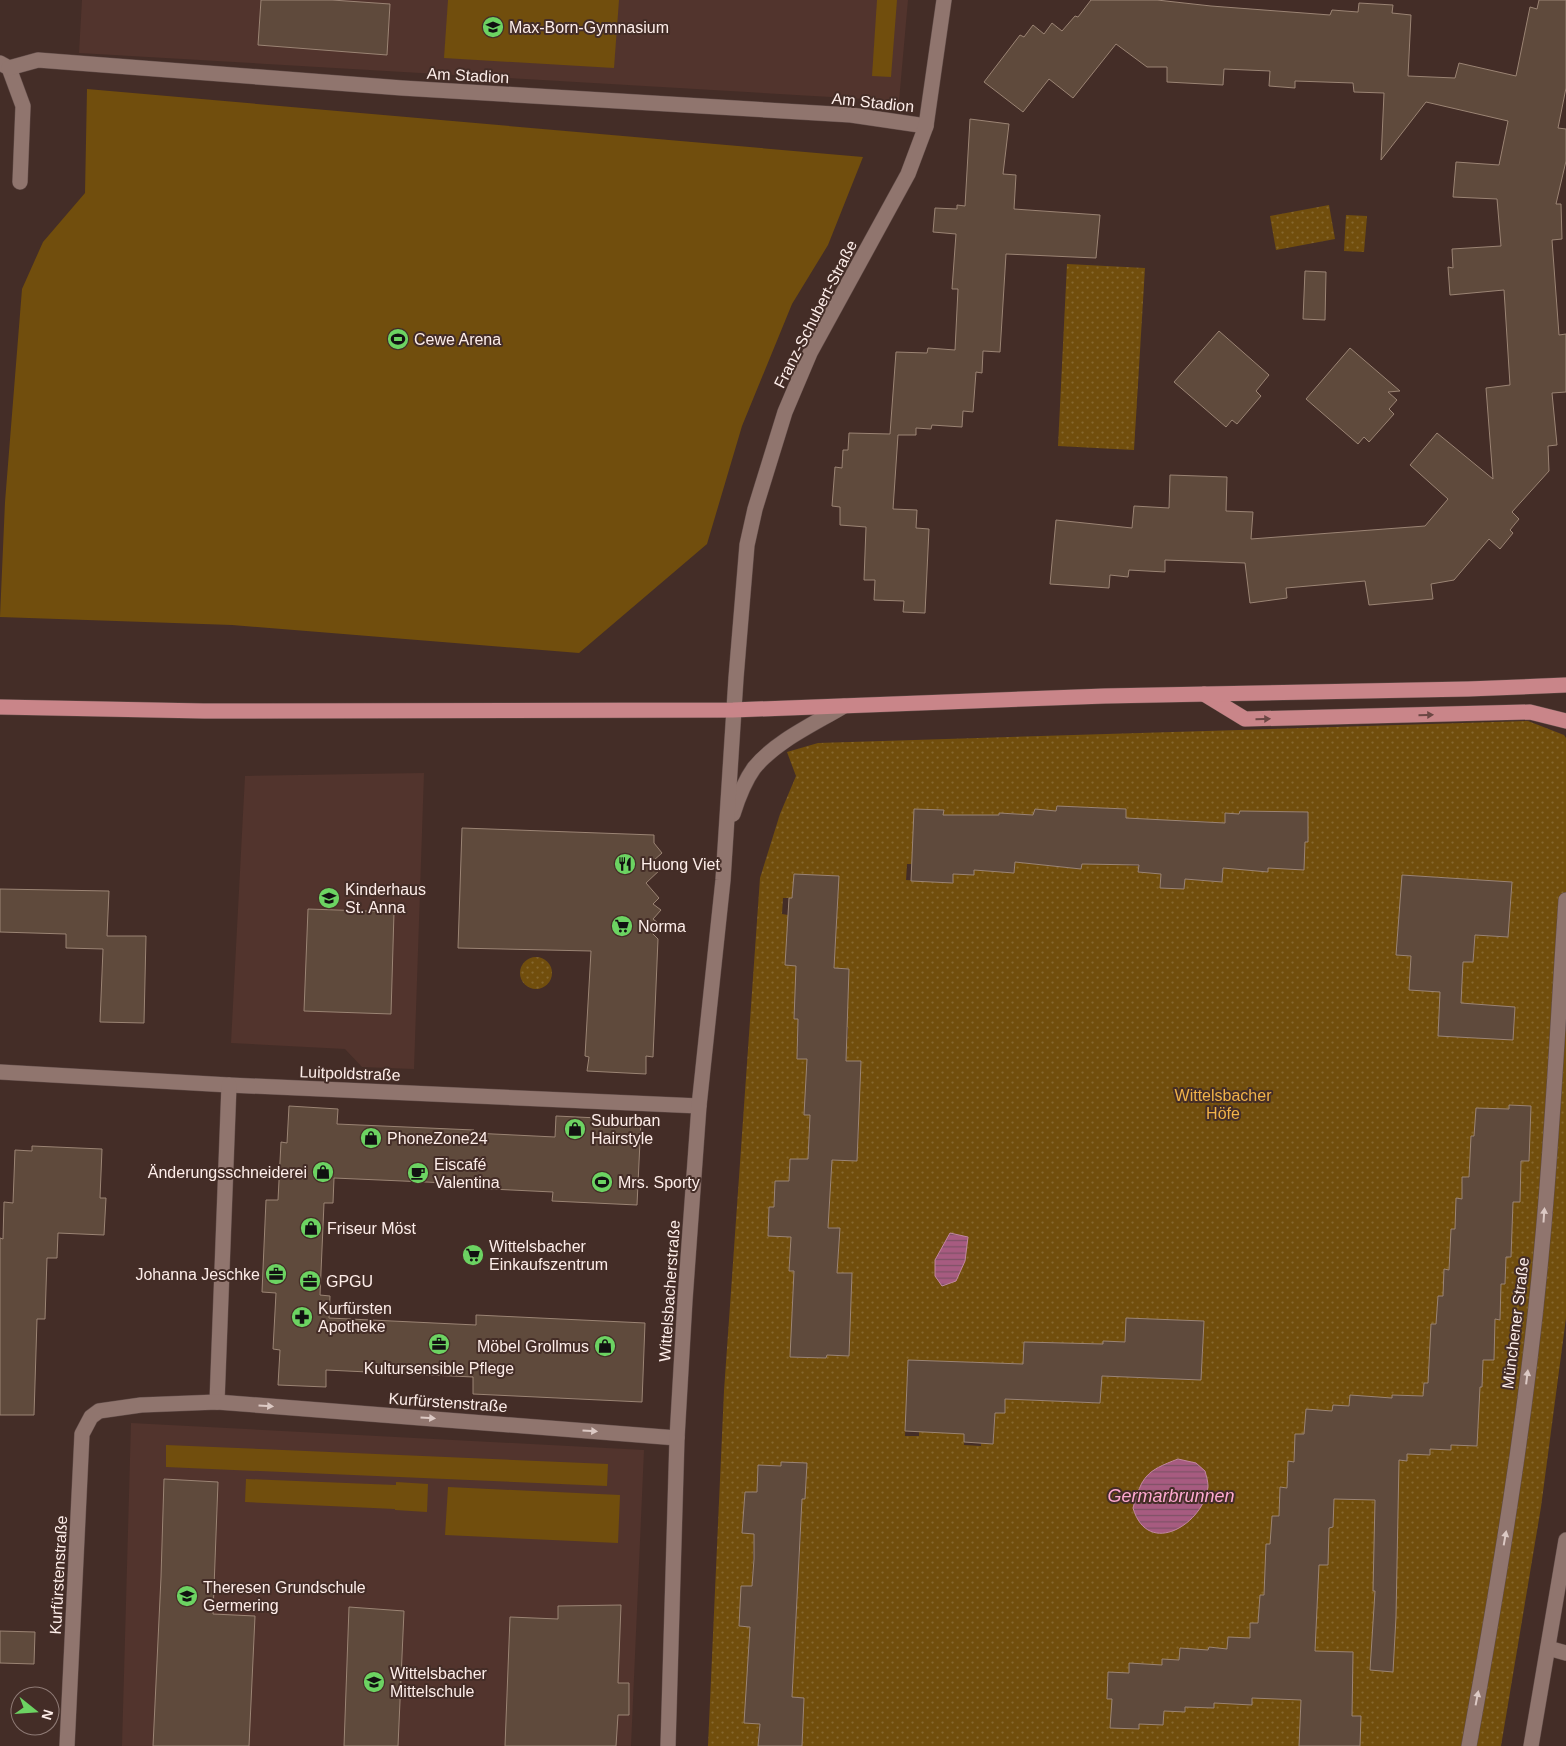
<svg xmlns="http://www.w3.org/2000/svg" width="1566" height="1746" font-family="Arial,sans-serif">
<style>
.built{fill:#52342d}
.park{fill:url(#park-dots);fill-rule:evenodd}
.garden{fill:#714e0d}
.water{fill:url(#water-rules);stroke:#c187a0}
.building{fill:#5f4a3c;stroke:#9b8474}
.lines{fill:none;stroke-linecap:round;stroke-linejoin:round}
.minor-casing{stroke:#614c48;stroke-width:16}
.major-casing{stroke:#614c48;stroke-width:16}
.minor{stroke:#90756e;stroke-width:15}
.major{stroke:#c98589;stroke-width:15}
.oneway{fill:#6c4744}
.oneway2{fill:#dcc9c4}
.labels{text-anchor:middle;stroke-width:4;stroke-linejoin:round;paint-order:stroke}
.poi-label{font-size:16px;fill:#fdede9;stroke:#442d27;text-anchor:start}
.street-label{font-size:16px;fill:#fdede9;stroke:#442d27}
.park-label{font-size:16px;fill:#f2b349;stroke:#442d27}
.water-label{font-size:18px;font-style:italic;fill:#ffa9d1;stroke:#442d27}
</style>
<defs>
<pattern id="park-dots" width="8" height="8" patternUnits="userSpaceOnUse" patternTransform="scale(1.25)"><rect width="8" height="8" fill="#714e0d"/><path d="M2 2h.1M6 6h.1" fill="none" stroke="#866830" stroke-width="1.8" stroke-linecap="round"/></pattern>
<pattern id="water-rules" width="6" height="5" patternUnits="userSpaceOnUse" patternTransform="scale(1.25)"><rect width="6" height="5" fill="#a75b80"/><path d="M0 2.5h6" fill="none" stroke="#7e5266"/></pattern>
</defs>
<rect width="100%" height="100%" fill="#442d27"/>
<!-- built -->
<g class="built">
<polygon points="82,0 908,0 899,101 79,53"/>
<polygon points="424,773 414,1069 362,1067 345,1049 231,1043 245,776"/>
<polygon points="131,1423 644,1450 631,1746 122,1746"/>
</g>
<!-- park -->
<g class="park">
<polygon points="1329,205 1335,239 1276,250 1270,216"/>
<polygon points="1346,215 1367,216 1364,252 1344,251"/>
<polygon points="1067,264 1145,268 1134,450 1058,446"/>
<path d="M1528,721L1564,735L1566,738V1318L1541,1507L1501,1746H802L804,1698L792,1697L801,1528L791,1498L805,1499L807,1463L781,1462V1466L758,1465L757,1492H745L742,1533L754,1534L752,1586H741L739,1626L750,1627L759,1724L758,1746H708L724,1391L760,878L780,814L796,776L787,752L818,743ZM1057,806L1125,809L1126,818L1181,825V820L1225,823V813L1239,814L1240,811L1308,812V841L1305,842L1268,868H1223L1221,882L1185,879L1184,889L1160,888L1161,874L1139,872V866L1106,864L1082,856L1081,869L1015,862L1014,873L974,870L973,875L953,874V883L906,880L907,864H912L915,809L943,810V815H967L998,820L999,813L1033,815L1035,809L1056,811ZM794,874L839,877L834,968L849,969L848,995L839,1027H848L846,1061L859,1125L857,1161L827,1160C835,1185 828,1203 821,1227L840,1228L837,1273H852L826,1358L790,1357L798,1316L792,1315L793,1285L804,1272L789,1271L791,1237L768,1236L769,1207H774L775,1181H789L790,1159H808L810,1115H804L816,1059H797L798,1019H794L795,995L806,967L788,915L782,914L783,898H792ZM1402,875L1512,882L1508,937L1475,935L1473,962H1463L1462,982L1451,992L1409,990L1411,956L1397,955ZM1127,1318L1204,1321L1201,1380L1102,1376L1100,1403L1005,1399V1413H995L993,1444L981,1443V1446L964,1445L965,1424L919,1432V1436H905L908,1360L1023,1364L1024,1342L1103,1344V1341L1125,1342Z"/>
<circle cx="536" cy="973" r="16"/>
</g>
<!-- garden -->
<g class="garden">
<polygon points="448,0 619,0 614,68 444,58"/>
<polygon points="877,0 897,0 891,77 872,76"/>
<polygon points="87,89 863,157 828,245 792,304 742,426 707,544 579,653 232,625 0,617 5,502 22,289 43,242 85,193"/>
<polygon points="166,1445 608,1464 607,1486 166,1467"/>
<polygon points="246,1479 396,1485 396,1482 428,1484 427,1512 395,1510 395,1509 245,1502"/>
<polygon points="448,1487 620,1495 618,1543 445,1535"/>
</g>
<!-- water -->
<g class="water">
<polygon points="950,1233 968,1237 965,1261 956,1281 942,1286 935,1276 935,1260"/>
<path d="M1178,1459L1196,1463L1205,1471C1206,1475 1208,1481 1208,1486C1205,1523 1148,1559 1133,1508C1142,1476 1146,1471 1178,1459Z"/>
</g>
<!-- building -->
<g class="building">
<polygon points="261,0 332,0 390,4 387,55 258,45"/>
<polygon points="1091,0 1157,0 1211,6 1330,15 1332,10 1358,12 1359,3 1393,5 1392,13 1411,15 1408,76 1455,78 1459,63 1516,76 1530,7 1537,9 1539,0 1566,0 1566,88 1558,128 1566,129 1566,161 1556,204 1561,204 1562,239 1552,240 1559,335 1566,334 1566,392 1552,393 1557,445 1548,446 1549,471 1512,512 1519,519 1510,530 1513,533 1500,549 1489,539 1454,580 1431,584 1433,599 1369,605 1365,581 1286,588 1287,598 1250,603 1245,563 1165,560 1165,572 1129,570 1128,577 1110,575 1109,588 1050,584 1056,520 1132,528 1134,506 1169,508 1170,475 1227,477 1226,511 1253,512 1251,539 1425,526 1448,499 1410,465 1437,433 1493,479 1486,388 1510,385 1504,290 1450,295 1448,267 1453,268 1452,249 1501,246 1497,199 1453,197 1456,162 1499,165 1508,121 1426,102 1381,160 1384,93 1354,92 1353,83 1295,81 1295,88 1269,86 1270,71 1224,69 1223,85 1167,82 1167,67 1147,67 1116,44 1073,98 1049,79 1023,112 984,82 1020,35 1024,37 1033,25 1044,34 1052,23 1062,31 1075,16 1078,17"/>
<polygon points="970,119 1009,124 1003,174 1016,175 1014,209 1100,215 1096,258 1006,254 1000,352 983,351 982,373 976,372 973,412 963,411 962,427 932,425 931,429 916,428 916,435 898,435 893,509 917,510 916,528 929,529 925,613 903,612 904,601 874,600 875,580 864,580 866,527 840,525 840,507 832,506 835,467 842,468 843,450 848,450 849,433 890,434 896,352 927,353 928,348 955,350 958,289 952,289 956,234 933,232 935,208 957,209 957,205 965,206"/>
<polygon points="1305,271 1326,272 1325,320 1303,319"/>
<polygon points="1219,331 1269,375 1256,391 1261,396 1237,424 1232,420 1226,427 1174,382"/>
<polygon points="1350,348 1400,391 1388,392 1397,400 1389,409 1394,414 1369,442 1364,437 1358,444 1306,399"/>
<polygon points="1057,806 1126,809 1126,818 1225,823 1225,813 1239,814 1240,811 1308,812 1308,842 1305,842 1304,870 1268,868 1268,872 1223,868 1222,882 1185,879 1184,889 1160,888 1161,874 1138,872 1139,865 1082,864 1081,869 1015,862 1014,873 974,870 974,875 953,874 953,883 911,881 914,809 944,810 943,815 999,815 999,813 1033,815 1035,809 1056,811"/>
<polygon points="462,828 654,835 654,843 662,853 653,861 662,868 646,883 659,898 653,904 661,910 653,919 662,926 652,933 658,939 653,1057 646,1056 646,1074 587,1071 589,1057 585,1056 591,951 458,948"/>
<polygon points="794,874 839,876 834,968 849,969 846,1061 861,1061 857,1161 832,1160 828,1228 840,1228 837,1273 852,1273 849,1356 827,1355 826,1358 790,1357 794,1271 789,1271 791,1237 768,1236 769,1207 774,1207 775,1181 789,1181 790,1159 808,1159 810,1115 804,1115 807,1059 797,1059 798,1019 794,1019 796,966 785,965 789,898 792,898"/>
<polygon points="1402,875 1512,882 1508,937 1475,935 1473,962 1463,962 1461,1003 1515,1007 1513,1040 1438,1036 1440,992 1409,990 1411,956 1396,955"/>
<polygon points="0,889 109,891 107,936 146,936 144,1023 100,1022 103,949 66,948 66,934 0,932"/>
<polygon points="308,909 394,912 391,1014 304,1011"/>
<polygon points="1509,1105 1531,1106 1529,1161 1521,1161 1520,1202 1513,1202 1511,1257 1506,1257 1505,1284 1501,1284 1500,1320 1495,1319 1494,1360 1483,1360 1482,1387 1480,1387 1477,1446 1451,1445 1451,1450 1430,1449 1430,1455 1407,1454 1407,1461 1399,1460 1396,1617 1393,1672 1370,1670 1375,1591 1373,1591 1375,1500 1334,1499 1333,1527 1329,1528 1328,1565 1319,1565 1315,1651 1353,1652 1352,1716 1361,1716 1360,1746 1299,1746 1301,1700 1252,1698 1252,1705 1214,1703 1214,1708 1185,1707 1185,1712 1164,1711 1163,1725 1139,1724 1139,1729 1110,1728 1112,1699 1107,1699 1108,1672 1129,1673 1129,1663 1162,1665 1162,1659 1179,1660 1180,1648 1208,1650 1209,1647 1227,1649 1228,1637 1250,1638 1250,1623 1258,1623 1260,1595 1264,1595 1266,1544 1270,1544 1272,1516 1279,1516 1280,1487 1287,1488 1288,1461 1294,1462 1295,1434 1304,1434 1306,1409 1332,1411 1333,1405 1349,1406 1350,1395 1392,1398 1392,1395 1423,1396 1424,1383 1428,1383 1431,1324 1436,1324 1438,1296 1443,1296 1444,1269 1449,1270 1451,1229 1455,1229 1456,1198 1462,1199 1462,1177 1469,1177 1471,1136 1474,1136 1476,1108 1509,1109"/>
<polygon points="289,1106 338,1109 337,1124 474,1130 473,1133 555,1137 556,1116 641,1120 637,1205 552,1201 553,1192 470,1188 471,1184 334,1178 333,1203 324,1203 320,1295 330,1296 329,1318 476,1325 476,1315 645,1323 642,1402 473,1394 473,1377 326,1370 326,1387 278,1385 280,1350 273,1349 276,1293 262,1292 266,1200 278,1200 281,1142 287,1143"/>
<polygon points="32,1146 102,1149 100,1198 106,1198 104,1235 58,1233 57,1258 47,1258 45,1319 37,1319 34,1415 0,1415 0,1238 3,1239 4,1202 13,1203 15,1150 32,1151"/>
<polygon points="1126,1318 1204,1321 1201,1380 1102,1376 1100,1403 1005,1399 1005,1413 995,1413 993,1444 964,1442 964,1434 905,1431 908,1360 1023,1364 1024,1342 1103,1344 1103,1341 1125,1342"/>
<polygon points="781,1462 807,1463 805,1499 802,1499 792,1697 804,1698 802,1746 758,1746 760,1724 744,1723 750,1627 739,1626 741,1586 752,1586 754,1559 754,1534 742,1533 745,1492 757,1492 758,1465 781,1466"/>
<polygon points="164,1479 218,1482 213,1614 255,1616 249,1746 153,1746 161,1577"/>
<polygon points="621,1605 618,1683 629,1683 629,1715 618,1715 616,1746 505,1746 510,1617 558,1619 558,1606"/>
<polygon points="349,1607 404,1611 398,1746 344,1746"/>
<polygon points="0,1631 35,1632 34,1664 0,1663"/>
</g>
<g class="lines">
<!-- minor casing -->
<g class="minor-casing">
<g id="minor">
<polyline points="0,63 9,68 23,106 20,182"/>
<polyline points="9,68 38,60 402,88 851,115 926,126"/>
<path d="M733,814C738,798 744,782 754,768C776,741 814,724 844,706"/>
<polyline points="0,1072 229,1085 699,1106"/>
<polyline points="217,1402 229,1085"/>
<polyline points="1548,1648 1566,1653"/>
<polyline points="67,1746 82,1434 91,1417 99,1411 141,1405 217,1402 677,1438"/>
<polyline points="668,1746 677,1438 685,1300 699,1106 723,880 736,678 747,545 755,509 785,412 810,353 908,174 926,126 944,0"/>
<path d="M1469,1746C1499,1580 1527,1414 1542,1246C1553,1131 1558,1015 1566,900"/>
<polyline points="1531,1746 1566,1540"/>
</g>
</g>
<!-- major casing -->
<g class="major-casing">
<g id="major">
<polyline points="1204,694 1245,719 1530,712 1566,721"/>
<polyline points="0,707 204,711 733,710 1105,696 1468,689 1566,685"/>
</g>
</g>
<!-- minor -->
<use href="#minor" class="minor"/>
<!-- major -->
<use href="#major" class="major"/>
</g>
<!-- one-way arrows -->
<defs><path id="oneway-solid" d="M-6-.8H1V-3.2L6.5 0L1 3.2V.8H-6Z" transform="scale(1.25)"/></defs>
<g class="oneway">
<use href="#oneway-solid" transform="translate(1426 715) rotate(-1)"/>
<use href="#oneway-solid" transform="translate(1263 719) rotate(-1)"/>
</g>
<g class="oneway2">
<use href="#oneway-solid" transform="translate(1544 1215) rotate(-86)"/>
<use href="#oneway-solid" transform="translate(1527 1377) rotate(-83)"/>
<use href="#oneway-solid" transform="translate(266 1406) rotate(4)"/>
<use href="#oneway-solid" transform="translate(428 1418) rotate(4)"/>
<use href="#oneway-solid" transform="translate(590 1431) rotate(4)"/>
<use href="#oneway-solid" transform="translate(1505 1538) rotate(-80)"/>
<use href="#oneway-solid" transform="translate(1477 1698) rotate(-79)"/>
</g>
<!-- icons -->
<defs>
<g id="school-disc" transform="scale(1.125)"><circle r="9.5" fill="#6cd362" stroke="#442d27"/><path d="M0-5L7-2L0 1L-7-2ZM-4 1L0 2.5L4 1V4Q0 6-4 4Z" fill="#111"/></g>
<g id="stadium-disc" transform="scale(1.125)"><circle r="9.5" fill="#6cd362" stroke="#442d27"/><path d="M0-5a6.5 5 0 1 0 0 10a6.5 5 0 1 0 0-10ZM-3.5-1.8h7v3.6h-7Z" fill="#111"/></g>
<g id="restaurant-disc" transform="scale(1.125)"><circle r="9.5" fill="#6cd362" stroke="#442d27"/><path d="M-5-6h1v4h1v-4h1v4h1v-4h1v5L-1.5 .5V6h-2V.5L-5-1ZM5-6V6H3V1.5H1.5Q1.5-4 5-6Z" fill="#111"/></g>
<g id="supermarket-disc" transform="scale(1.125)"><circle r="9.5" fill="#6cd362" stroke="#442d27"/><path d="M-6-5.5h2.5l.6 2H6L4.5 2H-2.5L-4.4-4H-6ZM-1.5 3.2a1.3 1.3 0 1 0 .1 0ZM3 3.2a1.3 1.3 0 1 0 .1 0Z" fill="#111"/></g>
<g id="shop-disc" transform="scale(1.125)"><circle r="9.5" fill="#6cd362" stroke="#442d27"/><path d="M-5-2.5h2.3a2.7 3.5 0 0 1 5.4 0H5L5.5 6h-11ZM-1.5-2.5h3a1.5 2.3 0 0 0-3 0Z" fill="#111"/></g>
<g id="cafe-disc" transform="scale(1.125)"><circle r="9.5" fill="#6cd362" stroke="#442d27"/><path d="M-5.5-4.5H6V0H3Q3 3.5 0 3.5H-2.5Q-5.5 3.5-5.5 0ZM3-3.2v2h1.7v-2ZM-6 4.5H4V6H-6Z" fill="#111"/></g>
<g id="office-disc" transform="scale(1.125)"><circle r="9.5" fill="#6cd362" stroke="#442d27"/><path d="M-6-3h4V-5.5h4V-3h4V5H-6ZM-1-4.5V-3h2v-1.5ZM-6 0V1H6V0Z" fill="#111"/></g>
<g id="pharmacy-disc" transform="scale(1.125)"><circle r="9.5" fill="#6cd362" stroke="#442d27"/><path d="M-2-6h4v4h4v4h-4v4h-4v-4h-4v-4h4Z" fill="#111"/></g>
</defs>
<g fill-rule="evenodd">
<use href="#school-disc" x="493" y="27"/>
<use href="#stadium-disc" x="398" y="339"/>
<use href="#restaurant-disc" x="625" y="864"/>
<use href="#school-disc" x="329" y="898"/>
<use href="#supermarket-disc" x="622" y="926"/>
<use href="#shop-disc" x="575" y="1129"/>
<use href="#shop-disc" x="371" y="1138"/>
<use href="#shop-disc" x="323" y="1172"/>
<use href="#cafe-disc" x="418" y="1173"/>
<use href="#stadium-disc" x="602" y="1182"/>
<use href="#shop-disc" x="311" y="1228"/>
<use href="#supermarket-disc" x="473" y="1255"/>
<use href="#office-disc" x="276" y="1274"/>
<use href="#office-disc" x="310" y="1281"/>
<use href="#pharmacy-disc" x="302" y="1317"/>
<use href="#office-disc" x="439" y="1344"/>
<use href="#shop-disc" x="605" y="1346"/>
<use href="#school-disc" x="187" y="1596"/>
<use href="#school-disc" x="374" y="1682"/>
</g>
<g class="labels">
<!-- poi labels -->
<g class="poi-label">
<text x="509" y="33">Max-Born-Gymnasium</text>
<text x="414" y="345">Cewe Arena</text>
<text x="641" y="870">Huong Viet</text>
<text x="345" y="895">Kinderhaus<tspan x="345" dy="18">St. Anna</tspan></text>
<text x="638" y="932">Norma</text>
<text x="591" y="1126">Suburban<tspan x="591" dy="18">Hairstyle</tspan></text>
<text x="387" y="1144">PhoneZone24</text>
<text x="434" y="1170">Eiscafé<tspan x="434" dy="18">Valentina</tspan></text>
<text x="307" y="1178" text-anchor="end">Änderungsschneiderei</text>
<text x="618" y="1188">Mrs. Sporty</text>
<text x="327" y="1234">Friseur Möst</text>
<text x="489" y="1252">Wittelsbacher<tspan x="489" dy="18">Einkaufszentrum</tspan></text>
<text x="260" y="1280" text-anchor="end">Johanna Jeschke</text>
<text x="326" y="1287">GPGU</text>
<text x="318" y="1314">Kurfürsten<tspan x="318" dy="18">Apotheke</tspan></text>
<text x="589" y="1352" text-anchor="end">Möbel Grollmus</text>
<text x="439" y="1374" text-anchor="middle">Kultursensible Pflege</text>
<text x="203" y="1593">Theresen Grundschule<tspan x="203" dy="18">Germering</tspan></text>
<text x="390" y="1679">Wittelsbacher<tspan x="390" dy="18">Mittelschule</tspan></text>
</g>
<!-- street labels -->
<g class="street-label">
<text transform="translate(468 75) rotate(3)" y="6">Am Stadion</text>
<text transform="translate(873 102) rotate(6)" y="6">Am Stadion</text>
<text transform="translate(815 314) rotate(-63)" y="6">Franz-Schubert-Straße</text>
<text transform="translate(350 1073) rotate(2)" y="6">Luitpoldstraße</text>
<text transform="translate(669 1291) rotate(-86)" y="6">Wittelsbacherstraße</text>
<text transform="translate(1515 1323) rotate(-83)" y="6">Münchener Straße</text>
<text transform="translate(448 1402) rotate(4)" y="6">Kurfürstenstraße</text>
<text transform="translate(58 1575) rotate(-87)" y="6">Kurfürstenstraße</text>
</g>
<!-- park labels -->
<g class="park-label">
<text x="1223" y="1101">Wittelsbacher<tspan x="1223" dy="18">Höfe</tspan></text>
</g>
<!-- water labels -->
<g class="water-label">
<text x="1171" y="1502">Germarbrunnen</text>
</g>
</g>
<!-- north arrow -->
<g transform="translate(35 1711) rotate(107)"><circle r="24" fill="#442d27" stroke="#8e7a75"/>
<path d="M0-4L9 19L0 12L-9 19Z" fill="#6cd362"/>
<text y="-8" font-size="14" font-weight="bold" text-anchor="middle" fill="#fdede9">N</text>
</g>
</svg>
